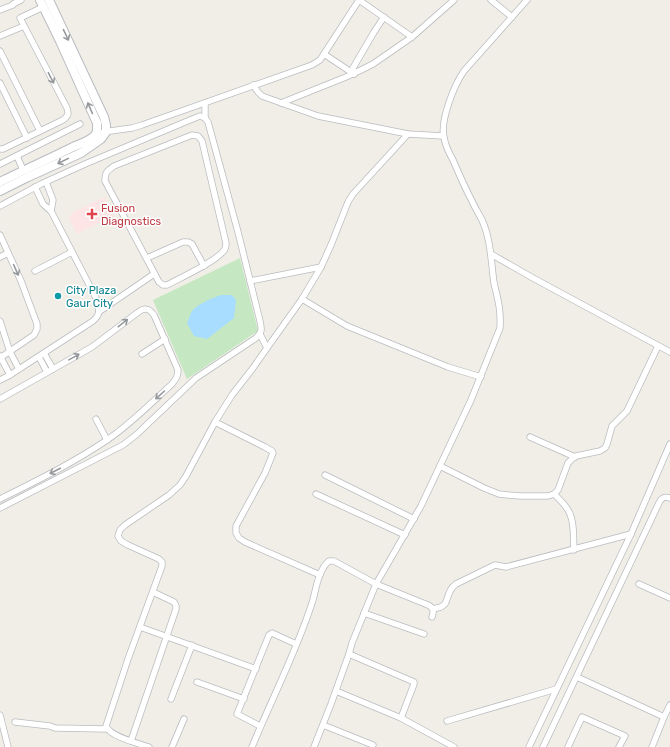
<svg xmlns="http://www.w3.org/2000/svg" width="670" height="747" font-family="Rubik,sans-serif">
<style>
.medical{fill:#fce5e4}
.green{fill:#c5e8c3}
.water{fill:#a8ddff}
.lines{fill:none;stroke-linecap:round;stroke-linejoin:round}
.street-casing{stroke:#b9bcc0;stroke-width:7}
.secondary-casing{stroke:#b8bbc0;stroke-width:10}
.street{stroke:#fff;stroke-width:5.5}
.secondary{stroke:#fff;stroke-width:8}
.oneway{stroke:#96999c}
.health-dot{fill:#e0444e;stroke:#fff;stroke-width:1.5}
.culture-dot{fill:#0f9aa8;stroke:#fff;stroke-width:1.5}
.labels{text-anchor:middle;stroke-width:3;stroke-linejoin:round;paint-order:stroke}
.health-label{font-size:11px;fill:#be3a42;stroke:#fff;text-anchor:start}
.culture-label{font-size:11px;fill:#0d838f;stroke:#fff;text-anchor:start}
</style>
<rect width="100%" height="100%" fill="#f0eee6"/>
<!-- medical -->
<polygon class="medical" points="105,197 113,216 77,234 69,218 73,212"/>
<!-- green -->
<polygon class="green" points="240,258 258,331 187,379 153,300"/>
<!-- water -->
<path class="water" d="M221,295H232L236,300L234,318L207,339L194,336L187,323C189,319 190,314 192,311C197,304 213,298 221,295Z"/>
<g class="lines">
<!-- street casing -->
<g class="street-casing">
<g id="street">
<polyline points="359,0 412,37"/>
<polyline points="491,0 512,17"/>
<polyline points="0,10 13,5 13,4 21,0"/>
<polyline points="0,36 24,26"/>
<polyline points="0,51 40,131"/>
<polyline points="324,54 354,74"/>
<polyline points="354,74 353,68 374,32 384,17"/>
<polyline points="0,83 27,138"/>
<polyline points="253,85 258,92 262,96 318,116 408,134 443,136"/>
<polyline points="205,103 205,118"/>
<polyline points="281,103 346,77 361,70 373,64 412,37 454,0"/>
<polyline points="103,132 132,128 142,125 312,65 320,60 359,0"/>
<path d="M192,135L198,136L202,141L226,243C226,244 226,247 225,249C218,261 180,278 167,285H163L159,282L105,181C105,172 107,171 114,166Z"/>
<path d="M0,149H3L63,120C68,116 69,114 67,108L20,18L43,7"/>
<polyline points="17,156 23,170"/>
<polyline points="0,164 80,124"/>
<polyline points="46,182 53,200 51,211"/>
<path d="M0,206L41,184L85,164L190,120L200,116L205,118L208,122L238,232L260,321C262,330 262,332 256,338L196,378L136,435L123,445L0,508"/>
<polyline points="0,235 21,281 37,324 37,329 34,335 0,358"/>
<polyline points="491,254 533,278 670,352"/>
<polyline points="0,257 8,253"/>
<polyline points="147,258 183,242 188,242 192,244 204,266"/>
<polyline points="35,271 72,252"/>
<polyline points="250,281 321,267"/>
<polyline points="302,299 347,326 448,367 481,377"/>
<polyline points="100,311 154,274"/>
<polyline points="0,321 10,352 19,369"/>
<polyline points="260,334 267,348"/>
<polyline points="44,353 53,369"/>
<polyline points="142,354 165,339"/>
<polyline points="0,356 10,375"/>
<polyline points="39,357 47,372"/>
<path d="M0,380L10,375L93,321C101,314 99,310 97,300L51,211L43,204L35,187"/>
<path d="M0,399L92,347L137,313C144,308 148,307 154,315L178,370C178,376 176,379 172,384C151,403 131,424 107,440C73,463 36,481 0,499"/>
<polyline points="96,419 107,440"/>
<polyline points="215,422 265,447 272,451 273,453 265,473 236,526 236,533 239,538 245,542 320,575"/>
<polyline points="530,437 575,457"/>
<polyline points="440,466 484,488 499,494 508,495 520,496 548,496 554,494 558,490 568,463 572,459 576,456 600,451 605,448 607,444 612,426 627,411 658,346"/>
<polyline points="325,475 414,519"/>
<polyline points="316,494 405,535"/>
<path d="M554,494C560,500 567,506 570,514C575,525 573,539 574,550"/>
<polyline points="639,584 670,598"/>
<path d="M433,609L441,607L445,604C449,596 448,590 456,584L495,565L506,567L631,534"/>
<polyline points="364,613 424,634"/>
<polyline points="140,627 256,669"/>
<polyline points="349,654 414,682 414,684 401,718"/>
<polyline points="577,677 664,717"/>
<polyline points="197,682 244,699"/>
<polyline points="336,691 401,718 454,747"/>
<polyline points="171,699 192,645"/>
<polyline points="0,715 8,747"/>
<polyline points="447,721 556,689"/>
<polyline points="15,722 50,726 55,728 107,729"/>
<polyline points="323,725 373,745"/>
<polyline points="260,726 237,714 269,635 272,633 296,644"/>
<polyline points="131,741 176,609 176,606 174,602 153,592"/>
<path d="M149,747C138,743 110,737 106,726L128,659L162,566V562L159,559L128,545L121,541L118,536L120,530L125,525L169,495L180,485L186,476L215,422L232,395L253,368L267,348L302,299L321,267L331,245L348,202L353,194L408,134"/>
<polyline points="172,747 184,719"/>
<path d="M252,747C272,698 297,651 313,600C316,588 319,569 329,561H334L376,584L428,605C434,608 434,611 432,617"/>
<path d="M314,747L331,704L349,654L352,643L376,584L421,506L471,400L500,328C501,309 498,300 494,283C491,262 491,240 482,220C479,214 475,208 472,201C465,188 459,174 453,160C449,153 445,145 444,137C440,121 454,85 464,71L527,0"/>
<polyline points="529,747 631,534 670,444"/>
<path d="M543,747L659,503C661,498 665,496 670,498"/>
<polyline points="568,747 582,717 625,736 619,747"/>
<polyline points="652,747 664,717 670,705"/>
</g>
</g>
<!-- secondary casing -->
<g class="secondary-casing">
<g id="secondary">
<path d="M0,182C24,170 49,159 73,147C80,144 90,141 95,135C98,132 97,127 97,123L60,41L40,0"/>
<polyline points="0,191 28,177 81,153 101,139 106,132 106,125 104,117 49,0"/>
</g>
</g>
<!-- street -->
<use href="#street" class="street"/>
<!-- secondary -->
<use href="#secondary" class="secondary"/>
</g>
<!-- one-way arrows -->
<defs><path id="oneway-shaft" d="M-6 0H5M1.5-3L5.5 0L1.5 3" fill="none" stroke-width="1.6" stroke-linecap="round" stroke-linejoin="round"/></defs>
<g class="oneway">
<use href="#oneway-shaft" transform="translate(66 35) rotate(65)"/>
<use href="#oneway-shaft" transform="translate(51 78) rotate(63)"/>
<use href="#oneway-shaft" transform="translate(90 108) rotate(-114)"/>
<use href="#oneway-shaft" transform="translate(63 161) rotate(154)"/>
<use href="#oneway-shaft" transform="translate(16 270) rotate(66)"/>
<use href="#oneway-shaft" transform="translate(123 323) rotate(-38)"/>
<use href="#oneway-shaft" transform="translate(74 357) rotate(-29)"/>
<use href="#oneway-shaft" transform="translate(160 395) rotate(138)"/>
<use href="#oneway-shaft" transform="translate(55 471) rotate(153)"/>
</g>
<!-- markers -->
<path class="health-dot" d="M90 208h4v4h4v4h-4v4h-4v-4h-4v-4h4z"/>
<circle class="culture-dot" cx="58" cy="296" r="4"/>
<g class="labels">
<!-- health labels -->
<g class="health-label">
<text x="101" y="212">Fusion<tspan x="101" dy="13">Diagnostics</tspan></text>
</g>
<!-- culture labels -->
<g class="culture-label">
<text x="66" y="294">City Plaza<tspan x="66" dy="13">Gaur City</tspan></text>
</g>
</g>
</svg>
